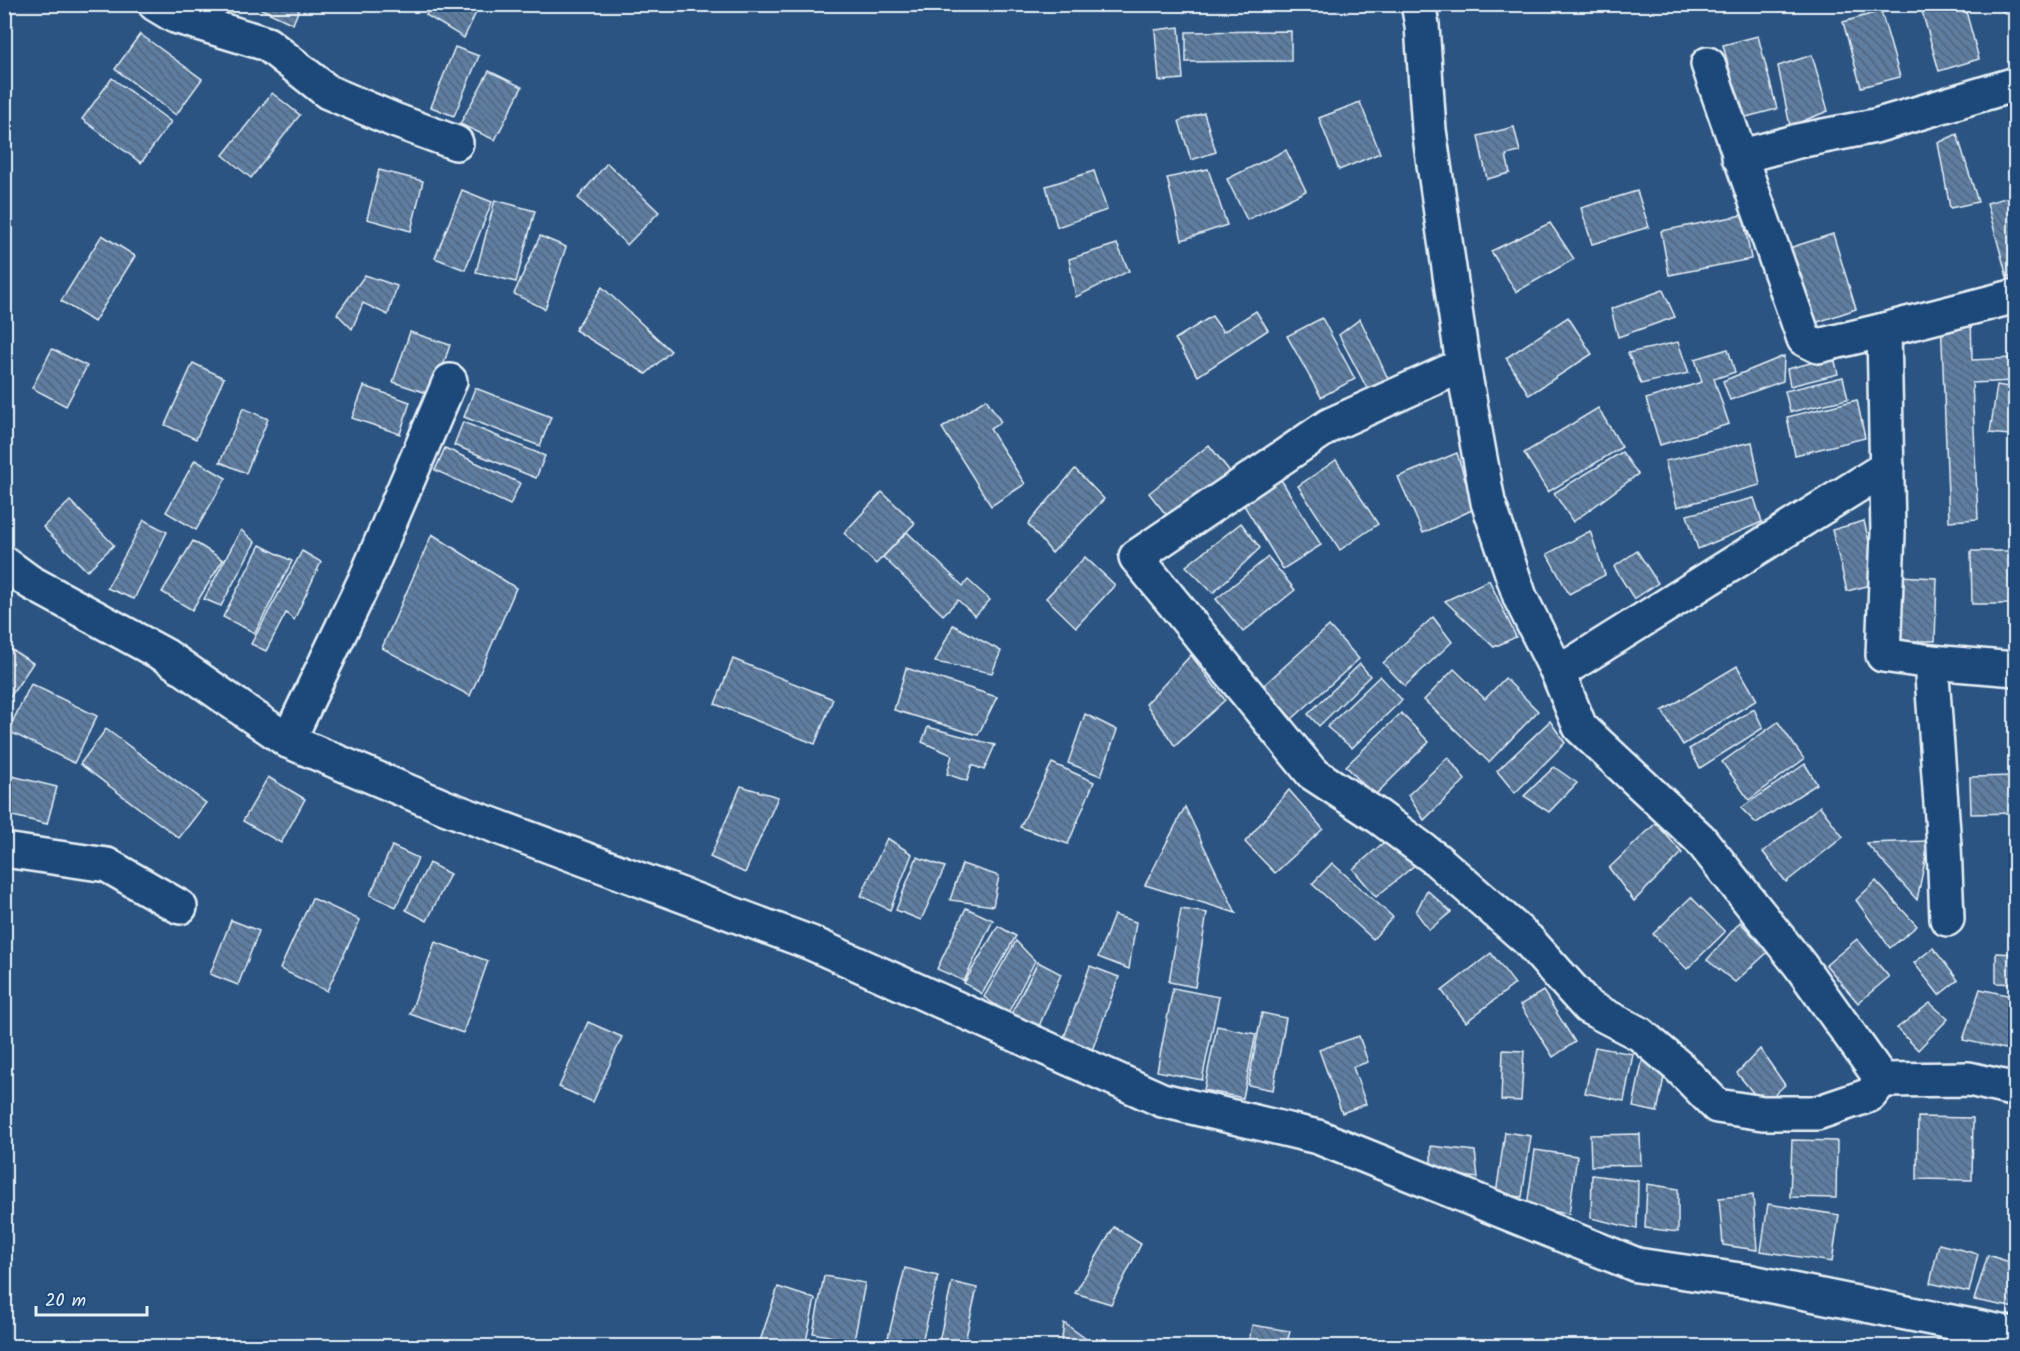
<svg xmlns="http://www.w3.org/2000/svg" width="2020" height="1351" font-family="Kalam,sans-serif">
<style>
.building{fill:url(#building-back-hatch);stroke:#e8f1f8;stroke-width:1.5}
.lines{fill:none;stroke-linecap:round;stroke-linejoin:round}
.minor-casing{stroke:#e8f1f8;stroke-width:38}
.minor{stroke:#1f4a7a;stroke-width:33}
</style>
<defs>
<pattern id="building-back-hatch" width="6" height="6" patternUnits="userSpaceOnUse" patternTransform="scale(1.5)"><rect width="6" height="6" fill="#5d7da1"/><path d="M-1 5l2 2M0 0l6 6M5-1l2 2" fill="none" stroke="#53657a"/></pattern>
</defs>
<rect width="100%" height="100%" fill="#2b5482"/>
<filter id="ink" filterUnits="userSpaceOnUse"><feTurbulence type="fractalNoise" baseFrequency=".0167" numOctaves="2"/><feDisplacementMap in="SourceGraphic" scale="12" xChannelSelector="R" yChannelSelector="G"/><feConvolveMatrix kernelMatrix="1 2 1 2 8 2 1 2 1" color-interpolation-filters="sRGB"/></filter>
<g filter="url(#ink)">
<!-- building -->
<g class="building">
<polygon points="251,4 301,4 293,24"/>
<polygon points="431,4 480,4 464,38 426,15"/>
<polygon points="1920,4 1964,4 1979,59 1939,71"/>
<polygon points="1990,4 2016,4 2016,19"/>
<polygon points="1881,11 1900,77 1861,87 1843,22"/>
<polygon points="1179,27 1183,79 1159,81 1155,30"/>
<polygon points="1291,31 1291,61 1186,62 1186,32"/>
<polygon points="140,34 202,79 176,115 115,69"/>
<polygon points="1758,36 1777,109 1742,118 1723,45"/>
<polygon points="455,47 479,56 454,116 431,107"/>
<polygon points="1812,55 1828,111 1790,126 1778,66"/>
<polygon points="489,71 522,87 495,140 460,124"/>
<polygon points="112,78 171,122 141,163 82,119"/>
<polygon points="272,93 300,115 251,178 223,155"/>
<polygon points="1360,102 1380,153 1339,170 1319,118"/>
<polygon points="1204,113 1216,152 1191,160 1179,121"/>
<polygon points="1514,127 1520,152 1506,155 1510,173 1487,179 1478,136"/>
<polygon points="1957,134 1978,202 1950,208 1938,143"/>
<polygon points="1286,150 1306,191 1247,220 1227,179"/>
<polygon points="607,163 659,212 627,245 578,198"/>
<polygon points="1208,169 1227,225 1182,240 1167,178"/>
<polygon points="379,170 423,181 411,231 367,219"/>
<polygon points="1094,171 1107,210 1057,227 1046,186"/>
<polygon points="462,190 492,202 465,270 435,258"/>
<polygon points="1637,191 1649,227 1592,244 1581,208"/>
<polygon points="2016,195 2016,275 2007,277 1987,203"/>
<polygon points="495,200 535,211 516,282 476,272"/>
<polygon points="1743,215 1751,259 1669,275 1661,231"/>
<polygon points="1550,223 1574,259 1516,292 1491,251"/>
<polygon points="1833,234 1856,309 1806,326 1783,250"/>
<polygon points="102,235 135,256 94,322 61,301"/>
<polygon points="540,236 566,247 545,309 514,294"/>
<polygon points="1117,244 1129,271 1076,297 1069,259"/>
<polygon points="365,275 397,286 388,315 363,303 352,329 337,314"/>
<polygon points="602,287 671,351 646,374 575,330"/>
<polygon points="1663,290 1675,317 1618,337 1611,309"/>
<polygon points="1256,311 1268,330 1198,376 1175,339 1212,316 1223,332"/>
<polygon points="1971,315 1972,360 2013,358 2014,381 1972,383 1978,519 1949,521 1941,317"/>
<polygon points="1568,317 1592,354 1529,395 1506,358"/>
<polygon points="1322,318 1355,379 1321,397 1287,336"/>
<polygon points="1360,319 1391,385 1370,394 1339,335"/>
<polygon points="410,332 450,345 433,395 393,382"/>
<polygon points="1678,342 1689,373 1641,384 1628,353"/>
<polygon points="52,349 87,366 66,406 32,388"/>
<polygon points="1728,349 1735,372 1714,379 1729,424 1660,445 1646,399 1702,382 1695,359"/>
<polygon points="1784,356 1783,381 1730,400 1723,381"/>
<polygon points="1834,357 1838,374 1790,386 1787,369"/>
<polygon points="193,363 224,378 196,439 165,425"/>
<polygon points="1843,377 1848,399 1790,412 1785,391"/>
<polygon points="1997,385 2015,388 2009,435 1990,433"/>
<polygon points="364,386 410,402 400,434 352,418"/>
<polygon points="475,388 551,417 540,446 464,417"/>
<polygon points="986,399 1001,422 990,429 1025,484 991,506 942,428"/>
<polygon points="1857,400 1865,438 1795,455 1787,417"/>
<polygon points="243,408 268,419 246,473 220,462"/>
<polygon points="1598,408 1622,447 1548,492 1524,453"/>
<polygon points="463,422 545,456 536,478 454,445"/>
<polygon points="1752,442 1760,485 1677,507 1665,461"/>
<polygon points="1209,445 1235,478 1175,526 1149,493"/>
<polygon points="445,448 520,483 510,505 435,470"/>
<polygon points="1622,452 1638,474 1573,522 1554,493"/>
<polygon points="1457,453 1474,509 1423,533 1398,477"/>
<polygon points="195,460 226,478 196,530 166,512"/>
<polygon points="1336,460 1378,524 1340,550 1298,486"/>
<polygon points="1075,469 1104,499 1052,553 1028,524"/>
<polygon points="1277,473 1321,545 1283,569 1239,497"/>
<polygon points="882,492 915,523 876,564 844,533"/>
<polygon points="1754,498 1762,522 1698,549 1687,515"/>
<polygon points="70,501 114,545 87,571 43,527"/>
<polygon points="144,520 167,532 134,599 107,588"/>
<polygon points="1864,521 1879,583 1847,591 1832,530"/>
<polygon points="1241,523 1260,548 1213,593 1186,566"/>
<polygon points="241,530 255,542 221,606 204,599"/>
<polygon points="1590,531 1605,575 1569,594 1547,554"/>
<polygon points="907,532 963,586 968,580 990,600 975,616 958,600 943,615 883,557"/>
<polygon points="432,534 516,588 470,696 382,648"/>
<polygon points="193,541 223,560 192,610 162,592"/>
<polygon points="260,545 292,561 255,633 223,617"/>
<polygon points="302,551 321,562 294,620 286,613 266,651 251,644"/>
<polygon points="1637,551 1658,583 1634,599 1614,567"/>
<polygon points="1971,551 2012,551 2012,604 1972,604"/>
<polygon points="1085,557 1115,585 1076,627 1046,598"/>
<polygon points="1268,557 1295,590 1243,632 1216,599"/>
<polygon points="1899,576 1937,578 1935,641 1896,641"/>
<polygon points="1489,580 1516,637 1494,647 1445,601"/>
<polygon points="1433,617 1452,642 1405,686 1383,663"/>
<polygon points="953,625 1001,651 992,673 935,662"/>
<polygon points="1329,626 1359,659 1292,719 1263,686"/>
<polygon points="4,645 33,663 4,706"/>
<polygon points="1191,655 1225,700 1175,746 1146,704"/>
<polygon points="733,659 833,699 815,744 715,704"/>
<polygon points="1360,664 1370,676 1319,726 1308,714"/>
<polygon points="1737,666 1757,700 1683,745 1662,711"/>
<polygon points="906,668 997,697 978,735 894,710"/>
<polygon points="1454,669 1485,699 1505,678 1538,711 1489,762 1424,700"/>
<polygon points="1380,676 1402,700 1352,748 1327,727"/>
<polygon points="31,684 97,716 74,763 8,731"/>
<polygon points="1754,709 1763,728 1700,768 1689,749"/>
<polygon points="1401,713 1429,742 1374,796 1346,766"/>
<polygon points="1085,714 1117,730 1101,776 1068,763"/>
<polygon points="1550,721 1565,743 1515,793 1497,771"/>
<polygon points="1778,722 1804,759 1749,800 1722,762"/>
<polygon points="928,727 995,745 984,770 972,765 967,781 947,774 952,755 922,742"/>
<polygon points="106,729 206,803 179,838 80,764"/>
<polygon points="1448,757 1465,780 1424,820 1408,795"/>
<polygon points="1052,763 1094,782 1068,844 1020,827"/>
<polygon points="1805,764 1817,784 1756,823 1741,808"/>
<polygon points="1554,767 1577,783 1549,812 1524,796"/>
<polygon points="4,774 57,787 47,824 4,814"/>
<polygon points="2016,776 2016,813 1971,814 1970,777"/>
<polygon points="268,777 305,799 281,843 243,821"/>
<polygon points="741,786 778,797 745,873 710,857"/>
<polygon points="1289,790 1323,829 1275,873 1245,842"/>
<polygon points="1820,806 1843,837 1786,882 1763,852"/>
<polygon points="1185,807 1236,913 1145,885"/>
<polygon points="1656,823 1682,853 1634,901 1609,868"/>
<polygon points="1391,836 1415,865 1376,897 1353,869"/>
<polygon points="887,838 912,854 890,910 861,896"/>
<polygon points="1929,841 1917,900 1866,843"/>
<polygon points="392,846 418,858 396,907 370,895"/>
<polygon points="917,857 945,867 921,920 896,910"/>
<polygon points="429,863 450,874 427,921 406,910"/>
<polygon points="1332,863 1393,917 1373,939 1312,884"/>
<polygon points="962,864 999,876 993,906 950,900"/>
<polygon points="1876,881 1917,926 1890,948 1856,900"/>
<polygon points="1427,890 1451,912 1429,930 1416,912"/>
<polygon points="1691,897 1725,932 1687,969 1653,934"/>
<polygon points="312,898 360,920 327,991 280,969"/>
<polygon points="966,908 993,920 964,981 937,969"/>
<polygon points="1181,909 1207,913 1195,987 1169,982"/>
<polygon points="1114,915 1136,922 1129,969 1098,957"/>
<polygon points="231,920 259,931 238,985 210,974"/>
<polygon points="1740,922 1768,952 1735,982 1707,960"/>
<polygon points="998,926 1016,936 982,994 964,983"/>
<polygon points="1857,939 1889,977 1858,1003 1826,965"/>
<polygon points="1016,941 1035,961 1008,1013 984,997"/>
<polygon points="435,942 488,961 463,1033 410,1014"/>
<polygon points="1933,948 1958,980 1939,995 1914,963"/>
<polygon points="1491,953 1515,984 1466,1022 1442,991"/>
<polygon points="1996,953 2016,954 2016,984 1996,983"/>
<polygon points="1038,962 1061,974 1037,1031 1009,1018"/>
<polygon points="1090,966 1119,977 1091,1053 1062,1043"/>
<polygon points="1173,988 1219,997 1202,1080 1157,1071"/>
<polygon points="1980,989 2016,997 2016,1035 2010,1050 1963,1040"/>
<polygon points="1543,991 1575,1042 1553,1057 1520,1005"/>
<polygon points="1930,1003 1948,1019 1918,1050 1897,1028"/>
<polygon points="1262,1013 1286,1018 1273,1090 1248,1085"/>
<polygon points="588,1022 622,1037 593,1102 559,1087"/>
<polygon points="1217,1026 1256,1034 1243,1098 1204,1090"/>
<polygon points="1359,1036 1368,1062 1353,1067 1366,1104 1342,1113 1319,1050"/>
<polygon points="1595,1047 1633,1054 1624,1101 1585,1093"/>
<polygon points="1760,1049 1785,1085 1763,1105 1737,1073"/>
<polygon points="1503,1050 1524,1051 1521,1101 1501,1100"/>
<polygon points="1643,1057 1667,1062 1657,1112 1633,1107"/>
<polygon points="1918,1117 1973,1118 1972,1180 1917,1179"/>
<polygon points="1505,1132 1531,1136 1522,1197 1496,1194"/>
<polygon points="1640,1134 1641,1165 1591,1166 1590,1135"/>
<polygon points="1792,1140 1837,1141 1836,1198 1790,1197"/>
<polygon points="1431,1146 1475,1151 1478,1178 1431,1172"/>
<polygon points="1535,1150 1577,1156 1569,1214 1527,1207"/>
<polygon points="1592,1175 1638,1181 1637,1229 1591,1218"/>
<polygon points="1647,1184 1678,1189 1678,1232 1645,1228"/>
<polygon points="1753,1195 1757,1250 1723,1245 1719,1198"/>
<polygon points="1768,1204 1839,1215 1832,1262 1761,1251"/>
<polygon points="1114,1227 1141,1244 1111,1304 1075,1293"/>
<polygon points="1939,1244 1978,1254 1969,1292 1930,1283"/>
<polygon points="1988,1255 2016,1264 2016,1308 1974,1300"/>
<polygon points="905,1268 938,1276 921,1346 886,1346"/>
<polygon points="824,1276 865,1283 854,1341 813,1333"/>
<polygon points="952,1282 977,1288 964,1346 938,1346"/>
<polygon points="778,1287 815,1299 805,1346 783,1346 760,1341"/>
<polygon points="1064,1323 1096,1346 1061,1346"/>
<polygon points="1252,1325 1290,1331 1286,1346 1248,1346"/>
</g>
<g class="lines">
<!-- minor casing -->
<g class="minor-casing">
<g id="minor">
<polyline points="155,4 175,16 267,44 328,92 394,120 456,143"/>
<polyline points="1418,4 1422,25 1429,130 1463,365 1488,502 1520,597 1558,673"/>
<polyline points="1708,64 1804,339 1818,346 1884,330"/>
<polyline points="1739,157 1798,141 1875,126 2016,84"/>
<polyline points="1463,365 1330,425 1136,557 1312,773 1379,817 1437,860 1528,940 1588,1007 1640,1034 1680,1068 1717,1106 1763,1113 1817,1113 1870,1095 1882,1080"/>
<polyline points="1887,467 1558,673 1580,727 1700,839 1800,965 1882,1080 1969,1079 2016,1090"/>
<polyline points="4,563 30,582 166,656 288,741 447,808 811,943 1162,1100 1318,1137 1637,1265 1747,1281 2016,1335"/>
<polyline points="1931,662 2016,669"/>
<polyline points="288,741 366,578 450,381"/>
<polyline points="4,850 107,865 180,907"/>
<polyline points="1947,919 1944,846 1931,662 1883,655 1888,533 1884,330 2016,296"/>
</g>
</g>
<!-- minor -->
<use href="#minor" class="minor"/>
</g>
</g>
<!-- margin -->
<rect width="2020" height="1351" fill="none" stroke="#1f4a7a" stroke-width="24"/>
<rect x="12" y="12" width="1996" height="1327" fill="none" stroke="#e8f1f8" stroke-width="2" filter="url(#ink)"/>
<!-- scale -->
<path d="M36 1306v9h111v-9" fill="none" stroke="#e8f1f8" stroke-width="3"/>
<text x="45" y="1306" font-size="18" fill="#e8f1f8" stroke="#1f4a7a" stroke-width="4.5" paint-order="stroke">20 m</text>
</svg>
